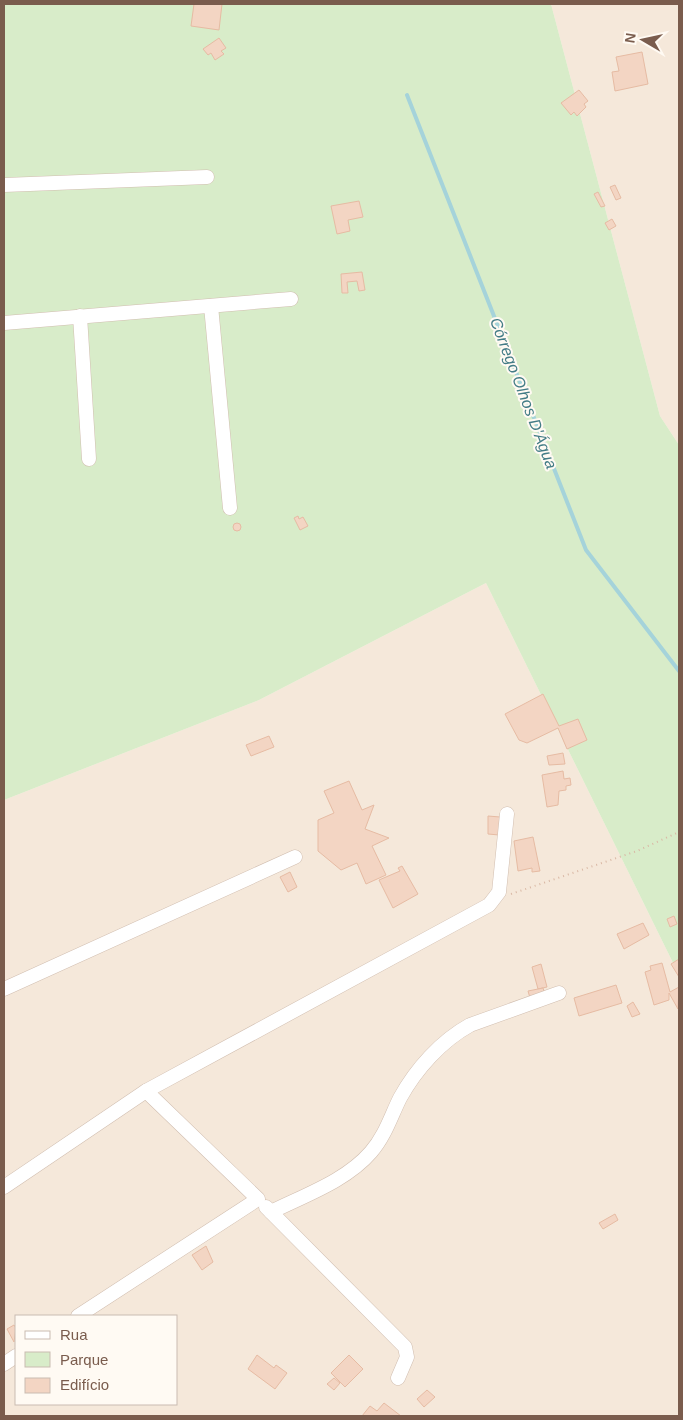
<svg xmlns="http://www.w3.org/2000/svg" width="683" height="1420" font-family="Arial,sans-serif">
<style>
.residential{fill:#f5e8da;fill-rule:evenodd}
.green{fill:#d8ecc9}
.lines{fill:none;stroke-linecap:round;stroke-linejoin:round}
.stream{stroke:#a5d3da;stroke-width:4}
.building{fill:#f3d5c3;stroke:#e6bba3}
.street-casing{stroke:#d1beb0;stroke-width:15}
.path{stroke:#d9b8a5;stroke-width:2;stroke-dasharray:1 4;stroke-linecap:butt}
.street{stroke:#fff;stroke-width:14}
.labels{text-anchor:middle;stroke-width:4;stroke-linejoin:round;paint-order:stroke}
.water-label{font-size:16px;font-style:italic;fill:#437c86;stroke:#fffaf3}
</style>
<rect width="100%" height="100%" fill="#fdf6ec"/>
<!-- residential -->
<g class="residential">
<polygon points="551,4 679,4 679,445 660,416"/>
<path d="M486,583L679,975V1416H4V800L259,700ZM16,1316H176V1404H16Z"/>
</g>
<!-- green -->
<polygon class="green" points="21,4 551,4 660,416 679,445 679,975 486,583 259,700 4,800 4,5"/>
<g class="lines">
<!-- stream -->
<polyline class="stream" points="407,95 586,550 679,671"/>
</g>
<!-- building -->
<g class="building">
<polygon points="194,4 222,4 219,30 191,26"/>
<polygon points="219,38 226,48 221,51 224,54 215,60 211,53 208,55 203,49"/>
<polygon points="642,52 648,84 615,91 612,72 619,71 616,57"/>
<polygon points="579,90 588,101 584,104 586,107 577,116 574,112 571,115 561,103"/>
<polygon points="615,185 621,198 616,200 610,187"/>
<polygon points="598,192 605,206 601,207 594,194"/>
<polygon points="359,201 363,217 348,220 350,231 337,234 331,206"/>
<polygon points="612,219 616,226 609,230 605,223"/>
<polygon points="362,272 365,290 359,291 357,281 347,282 348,293 342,293 341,274"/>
<polygon points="298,516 299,519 303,517 308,526 300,530 294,518"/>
<circle cx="237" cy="527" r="4"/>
<polygon points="543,694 559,726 578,719 587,740 567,749 558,728 527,743 519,740 505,714"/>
<polygon points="269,736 274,747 251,756 246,745"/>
<polygon points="563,753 565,764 549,765 547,756"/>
<polygon points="563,771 564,779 570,778 571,785 566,786 566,790 559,791 558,805 547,807 542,775"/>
<polygon points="349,781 362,810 374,805 365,829 389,838 372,846 386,875 366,884 357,863 341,870 318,851 318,820 334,813 324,791"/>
<polygon points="488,816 500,817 499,835 488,834"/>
<polygon points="533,837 540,871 532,872 532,868 518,871 514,841"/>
<polygon points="402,866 418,894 393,908 379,880 400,871 398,868"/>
<polygon points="290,872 297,887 288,892 280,877"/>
<polygon points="674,916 677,924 670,927 667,919"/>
<polygon points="643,923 649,935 624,949 617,934"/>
<polygon points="679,959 679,977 671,964"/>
<polygon points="662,963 670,992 679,987 678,1009 669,993 669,1000 654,1005 645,972 651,970 650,966"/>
<polygon points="541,964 547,987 538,989 532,967"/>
<polygon points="616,985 622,1003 579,1016 574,998"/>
<polygon points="543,988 545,994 530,998 528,991"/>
<polygon points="633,1002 640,1014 632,1017 627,1006"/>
<polygon points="615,1214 618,1220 603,1229 599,1223"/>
<polygon points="206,1246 213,1262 202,1270 192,1255"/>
<polygon points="14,1325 16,1328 14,1342 7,1329"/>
<polygon points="257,1355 274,1368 276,1365 287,1373 275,1389 248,1369"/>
<polygon points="349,1355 363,1369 345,1387 331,1373"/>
<polygon points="334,1378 340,1383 334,1390 327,1384"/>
<polygon points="427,1390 435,1397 424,1407 417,1399"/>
<polygon points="384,1403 401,1416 362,1416 370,1406 377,1411"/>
</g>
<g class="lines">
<!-- street casing -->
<g class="street-casing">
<g id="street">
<polyline points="4,185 207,177"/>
<polyline points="211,306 230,508"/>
<polyline points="80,316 89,459"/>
<polyline points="4,323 291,299"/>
<polyline points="4,989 295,857"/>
<polyline points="4,1187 146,1091 489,905 499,892 507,814"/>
<polyline points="266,1207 405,1347 407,1357 398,1378"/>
<path d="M271,1212C305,1195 346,1181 371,1152C385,1136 391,1116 400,1098C416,1069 441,1041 470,1025L559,993"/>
<polyline points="78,1316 258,1199 146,1091"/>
<polyline points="4,1364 16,1356"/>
</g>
</g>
<!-- path -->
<polyline class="path" points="511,894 637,851 679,832"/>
<!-- street -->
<use href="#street" class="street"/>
</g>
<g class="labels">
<!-- water labels -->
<g class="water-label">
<text transform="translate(524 393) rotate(69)" y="6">Córrego Olhos D'Água</text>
</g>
</g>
<!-- border -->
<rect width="683" height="1420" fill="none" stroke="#7a5c4d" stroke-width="10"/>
<!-- legend -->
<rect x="15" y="1315" width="162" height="90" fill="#fffaf3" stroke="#cabbb1"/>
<rect x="25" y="1331" width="25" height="8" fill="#ffffff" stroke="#cabbb1"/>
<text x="60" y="1340" font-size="15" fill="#7a5c4d">Rua</text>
<rect x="25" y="1352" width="25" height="15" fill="#d8ecc9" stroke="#cabbb1"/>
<text x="60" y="1365" font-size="15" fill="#7a5c4d">Parque</text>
<rect x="25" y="1378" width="25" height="15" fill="#f3d5c3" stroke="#cabbb1"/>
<text x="60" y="1390" font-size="15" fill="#7a5c4d">Edifício</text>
<!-- north arrow -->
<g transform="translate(643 40) rotate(279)" stroke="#fffaf3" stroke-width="4" paint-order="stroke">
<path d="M0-4L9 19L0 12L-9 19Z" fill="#7a5c4d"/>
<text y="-8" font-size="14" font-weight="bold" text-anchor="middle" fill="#7a5c4d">N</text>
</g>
</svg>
